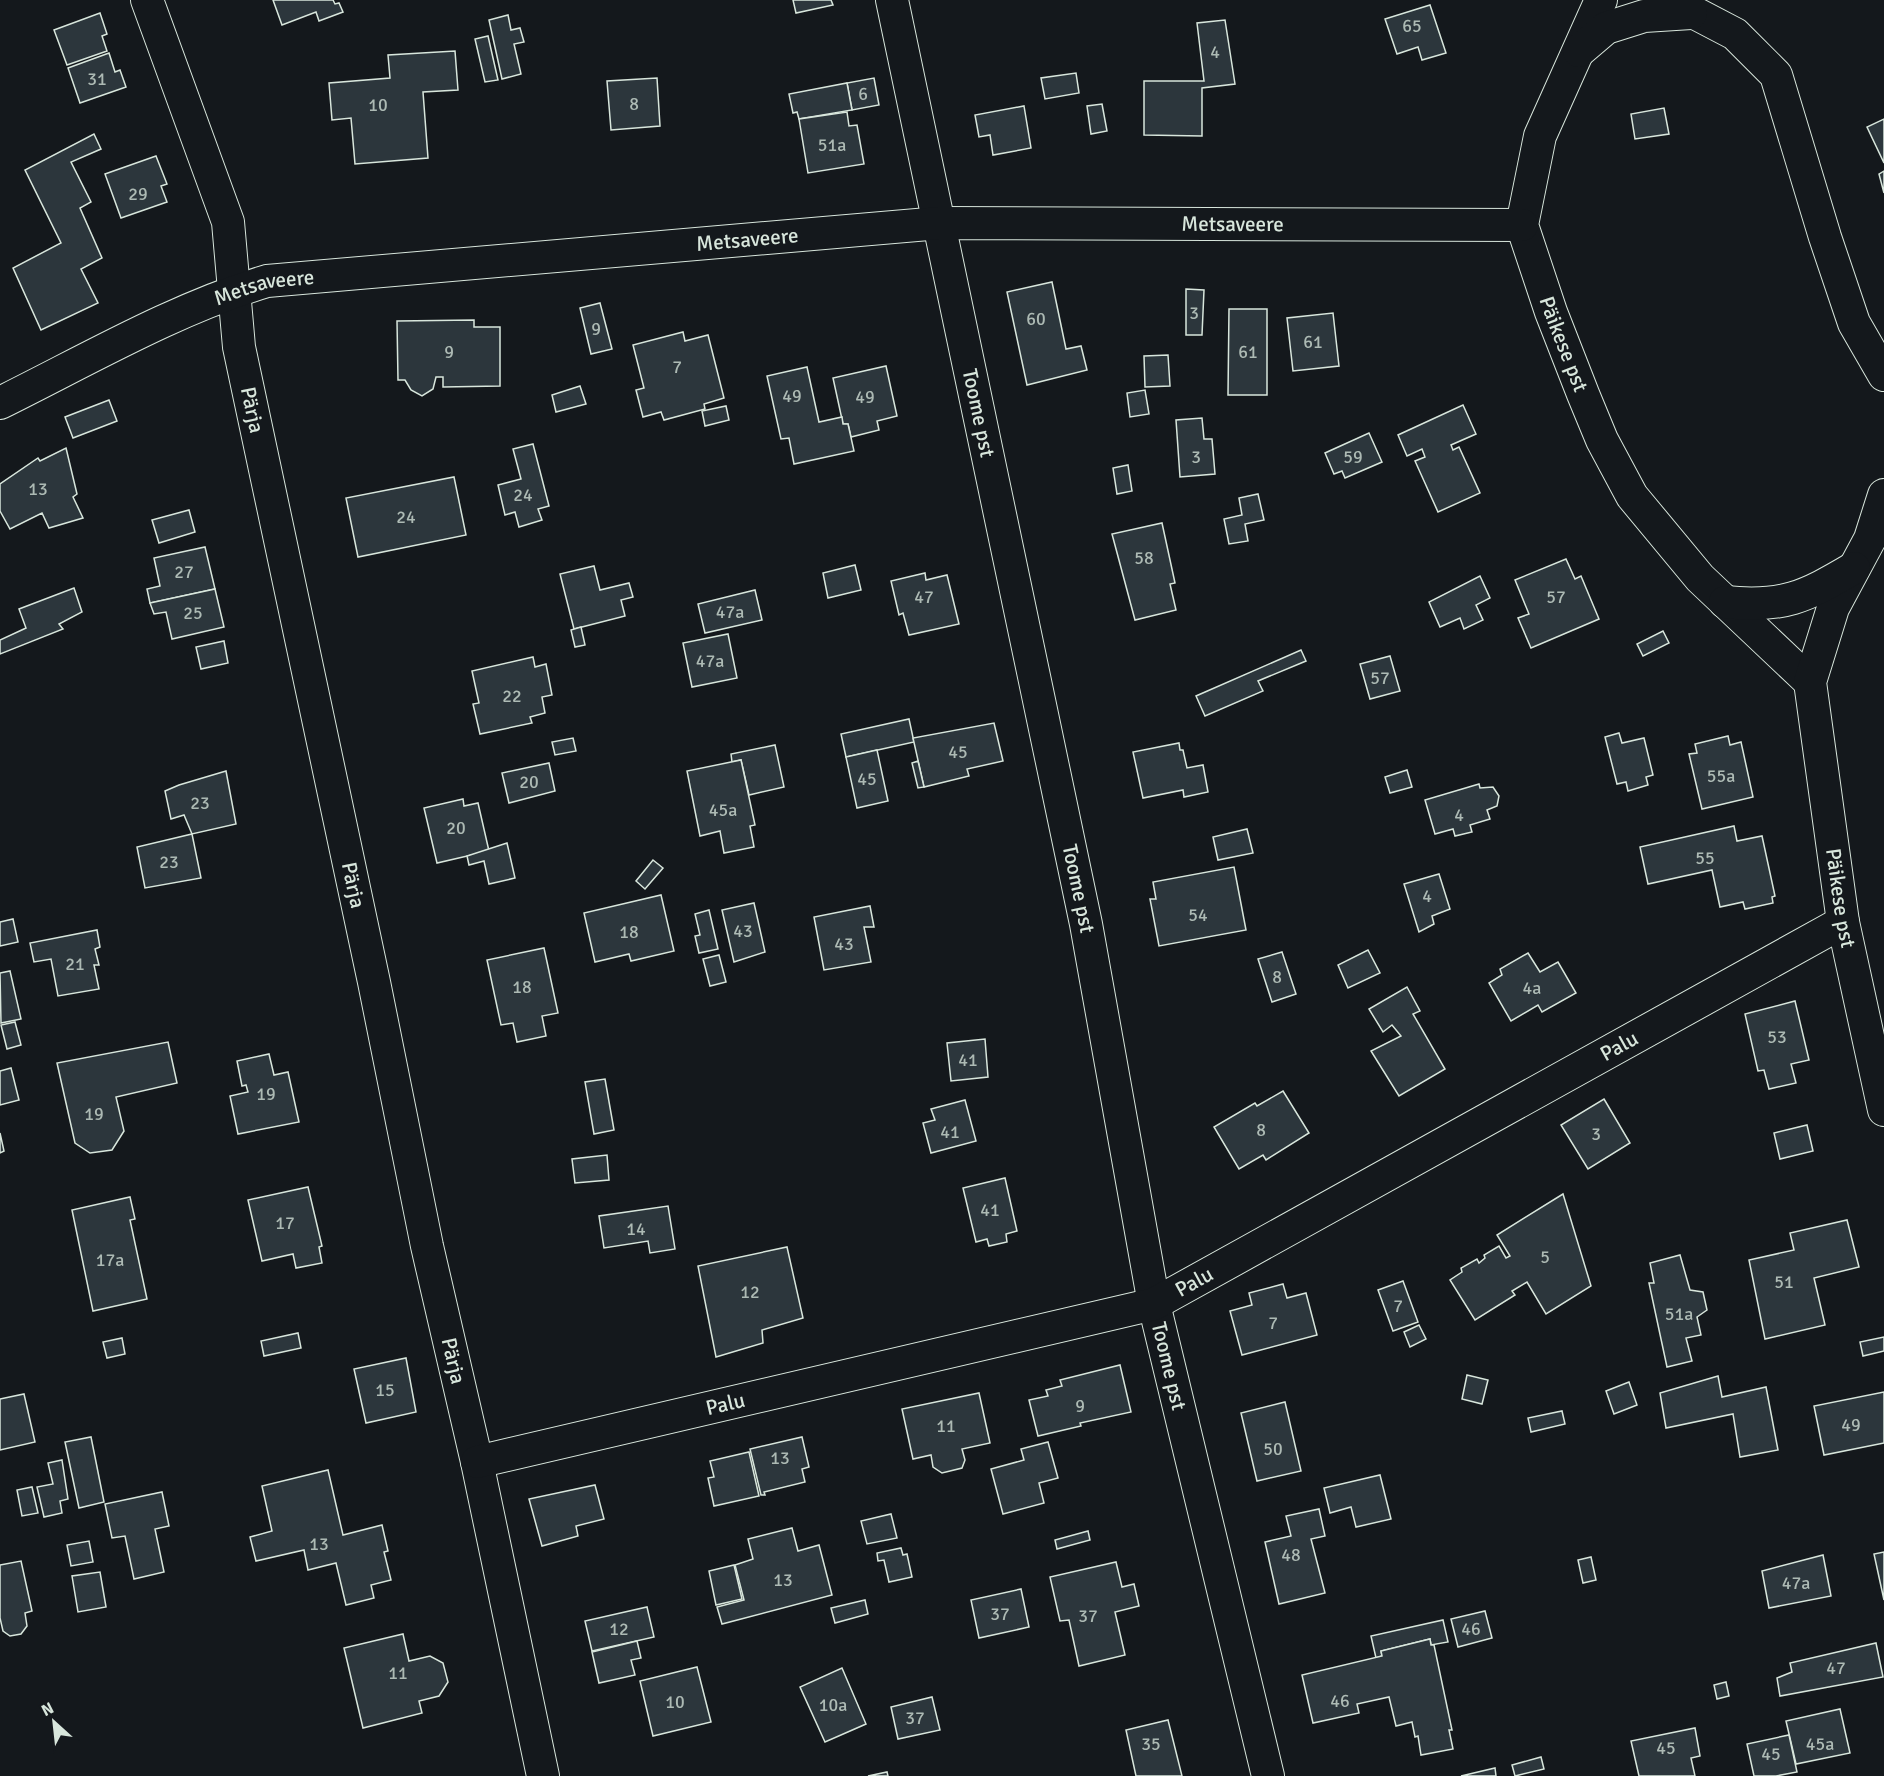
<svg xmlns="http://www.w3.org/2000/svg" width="1884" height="1776" font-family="Signika,sans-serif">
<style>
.building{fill:#2c363c;stroke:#d8e6dc;stroke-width:1.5}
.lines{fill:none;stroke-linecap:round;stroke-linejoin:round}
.street-casing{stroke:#d8e6dc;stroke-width:34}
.street{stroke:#14181c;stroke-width:32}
.labels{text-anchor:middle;stroke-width:4.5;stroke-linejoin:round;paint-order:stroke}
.number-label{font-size:18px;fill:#adbab4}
.street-label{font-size:21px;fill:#d8e6dc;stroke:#14181c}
</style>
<rect width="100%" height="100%" fill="#14181c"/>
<!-- building -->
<g class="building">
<polygon points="273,0 333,0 335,4 339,3 343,12 319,21 316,12 282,25"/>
<polygon points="793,0 831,0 833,5 796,13"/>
<polygon points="1430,5 1446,53 1422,60 1418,47 1397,54 1385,19"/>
<polygon points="100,13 107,34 102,36 107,51 67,65 54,30"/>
<polygon points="508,15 511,30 520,28 524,42 514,44 521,74 502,79 489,20"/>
<polygon points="1225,20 1235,84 1202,88 1202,136 1144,135 1144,81 1204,81 1197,23"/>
<polygon points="488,36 498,80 485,82 475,39"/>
<polygon points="455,51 458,90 423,92 428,158 355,164 351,118 332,120 329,83 390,78 388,55"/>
<polygon points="109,53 115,72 120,70 126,87 80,103 68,68"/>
<polygon points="1076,73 1079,93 1045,99 1041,78"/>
<polygon points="657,78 660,126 611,130 607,81"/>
<polygon points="874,78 879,105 852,110 847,83"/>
<polygon points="847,83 852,110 799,119 797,112 793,113 789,94"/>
<polygon points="1102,104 1107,131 1091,134 1087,106"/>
<polygon points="1024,106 1031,148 993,155 990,135 979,137 975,115"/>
<polygon points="1664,108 1669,134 1635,139 1631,114"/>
<polygon points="847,112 849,126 857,125 864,164 808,173 799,119"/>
<polygon points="1884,119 1884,163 1867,127"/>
<polygon points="94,134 101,149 71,162 91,202 80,208 102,258 81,269 98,303 41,330 13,268 61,243 25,170"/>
<polygon points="156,156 167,184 161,186 167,202 121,218 105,174"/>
<polygon points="1884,171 1884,193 1879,174"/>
<polygon points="1052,282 1066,349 1081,346 1087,370 1027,385 1007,292"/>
<polygon points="1186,289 1204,290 1202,335 1186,335"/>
<polygon points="600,303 612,349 591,354 580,308"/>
<polygon points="1229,309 1267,309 1267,395 1228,395"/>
<polygon points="1333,313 1339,366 1293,371 1287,318"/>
<polygon points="474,320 474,327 500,327 500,386 443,387 443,377 436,377 433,389 422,396 411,390 405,380 398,380 397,321"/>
<polygon points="683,332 685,341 708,335 724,398 704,404 705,409 664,420 661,412 643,417 636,390 644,388 633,345"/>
<polygon points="1168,355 1170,386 1145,387 1144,356"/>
<polygon points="886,366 897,416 877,421 879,430 851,437 848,424 843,424 833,378"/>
<polygon points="807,367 819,422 842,417 843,424 848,424 854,451 794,464 789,438 781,439 767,376"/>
<polygon points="580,386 586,404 556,412 552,395"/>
<polygon points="1145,390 1149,414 1130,417 1127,393"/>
<polygon points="109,400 117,421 73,438 65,417"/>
<polygon points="1463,405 1476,434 1451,445 1453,450 1459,447 1480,493 1438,512 1415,461 1425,457 1422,449 1407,456 1398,435"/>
<polygon points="726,406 729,420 705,426 702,411"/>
<polygon points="1202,418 1204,439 1212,439 1215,474 1180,477 1176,420"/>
<polygon points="1369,433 1382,462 1345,478 1342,471 1334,474 1325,453"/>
<polygon points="533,444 549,506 538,509 542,520 519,527 515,512 505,515 498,485 521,479 513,449"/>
<polygon points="66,448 77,494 73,497 83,518 49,528 42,513 10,529 0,511 0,484 38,458 40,461"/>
<polygon points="1128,465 1132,491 1117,494 1113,468"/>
<polygon points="454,477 466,535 358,557 346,498"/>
<polygon points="1258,494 1264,520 1245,524 1248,541 1229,544 1224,519 1242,515 1239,498"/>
<polygon points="189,510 195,532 159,543 152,520"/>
<polygon points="1162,523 1175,583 1170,584 1176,610 1135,620 1112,534"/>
<polygon points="205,547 215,589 150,603 147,589 160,586 154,558"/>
<polygon points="1566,559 1575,579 1581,576 1599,619 1531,648 1518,618 1529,614 1515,580"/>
<polygon points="855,565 861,590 828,598 823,573"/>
<polygon points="594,566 600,590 629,583 633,597 621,600 625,616 574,629 560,574"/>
<polygon points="925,573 926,580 947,575 959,624 909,635 903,613 899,615 891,581"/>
<polygon points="1480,576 1490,598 1476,605 1483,620 1464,629 1460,618 1440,627 1429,602"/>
<polygon points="74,588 82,612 59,624 63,629 0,654 0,640 26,628 19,609"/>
<polygon points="215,589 224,627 172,639 166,612 154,614 150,603"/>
<polygon points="755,590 762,620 705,633 698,604"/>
<polygon points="581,627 585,645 575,647 571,630"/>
<polygon points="1663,631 1669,643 1643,656 1637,644"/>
<polygon points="728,634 737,678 692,687 683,643"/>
<polygon points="224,641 228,663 201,669 196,647"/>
<polygon points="1301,650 1306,661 1258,681 1263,691 1205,716 1196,696"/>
<polygon points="1390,656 1400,691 1370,699 1360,664"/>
<polygon points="533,657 535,667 546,664 552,695 542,697 545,713 530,717 532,723 480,734 473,704 479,703 472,671"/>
<polygon points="909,719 914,742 846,757 841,734"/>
<polygon points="994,723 1003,761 967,769 969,776 924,787 913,738"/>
<polygon points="1619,733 1622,743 1644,738 1653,775 1646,777 1648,785 1628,791 1626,782 1617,784 1605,737"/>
<polygon points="1728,736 1730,745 1741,742 1753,797 1702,809 1689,754 1697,753 1695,744"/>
<polygon points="573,738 576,751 555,755 552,742"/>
<polygon points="1179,743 1180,750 1183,750 1187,768 1203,765 1208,792 1184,797 1183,790 1143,798 1133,752"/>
<polygon points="775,745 784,787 749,795 741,760 732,762 731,754"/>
<polygon points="877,750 888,801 857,808 846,757"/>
<polygon points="741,760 755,825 750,826 754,847 724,853 720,831 700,836 687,771"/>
<polygon points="918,761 924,787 918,788 912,763"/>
<polygon points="549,763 555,791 509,803 502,773"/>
<polygon points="1407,770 1412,787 1390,793 1385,777"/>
<polygon points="226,771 236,824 192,834 184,815 171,819 165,791 179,785"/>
<polygon points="1479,784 1480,788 1493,787 1499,796 1497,806 1487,810 1490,819 1470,825 1472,832 1455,836 1453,829 1435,834 1425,800"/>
<polygon points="463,799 464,806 478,803 489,851 437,863 424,808"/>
<polygon points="1734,826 1737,841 1762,836 1775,896 1772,897 1773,903 1745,909 1743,902 1720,907 1712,870 1648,884 1640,847"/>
<polygon points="1247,829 1253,853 1218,860 1213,837"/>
<polygon points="192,834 201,878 145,888 137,847"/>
<polygon points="507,843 515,878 489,884 484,861 469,865 467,856"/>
<polygon points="653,860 663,868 645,889 636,881"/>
<polygon points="1234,867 1246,930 1159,946 1150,899 1156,899 1153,882"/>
<polygon points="1439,874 1450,909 1432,916 1434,924 1419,932 1404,884"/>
<polygon points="661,895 674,951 631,961 629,954 595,962 584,913"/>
<polygon points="754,903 765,952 734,962 722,910"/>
<polygon points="870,906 874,927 864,927 871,962 824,970 814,917"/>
<polygon points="709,910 718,949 699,953 695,936 700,935 695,914"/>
<polygon points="13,919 18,942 0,946 0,922"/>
<polygon points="97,930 100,947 95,949 99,965 94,965 99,989 58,996 51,959 34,962 30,943"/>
<polygon points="544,948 558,1013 542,1016 546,1036 517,1042 513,1023 501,1025 487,960"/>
<polygon points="1368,950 1380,973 1348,988 1338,965"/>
<polygon points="1282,952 1296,994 1272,1002 1258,959"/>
<polygon points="1528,953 1540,972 1558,962 1576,993 1542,1012 1538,1005 1511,1021 1489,983 1502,975 1500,969"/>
<polygon points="719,955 726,982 710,986 703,959"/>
<polygon points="10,971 21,1019 1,1023 0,973"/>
<polygon points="1407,987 1420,1011 1413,1014 1445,1069 1399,1096 1371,1051 1401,1036 1392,1025 1383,1032 1369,1009"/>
<polygon points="1795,1001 1809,1060 1791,1064 1796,1083 1769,1089 1764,1070 1758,1071 1745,1014"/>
<polygon points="15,1022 21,1045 7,1049 1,1025"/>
<polygon points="985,1039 988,1077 951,1081 947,1043"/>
<polygon points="168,1042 177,1083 116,1097 124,1131 112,1150 90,1153 75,1143 57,1063"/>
<polygon points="269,1054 274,1075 288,1072 299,1122 238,1134 230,1096 248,1092 246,1085 242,1086 237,1061"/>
<polygon points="11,1068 19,1100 0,1105 0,1071"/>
<polygon points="605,1079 614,1130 594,1134 585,1082"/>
<polygon points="1283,1091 1309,1133 1266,1160 1263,1155 1239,1169 1214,1127 1255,1103 1257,1106"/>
<polygon points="1604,1099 1630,1143 1588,1169 1561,1125"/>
<polygon points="965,1100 976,1141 931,1153 923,1123 935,1120 931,1109"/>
<polygon points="1807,1125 1813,1151 1780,1159 1774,1133"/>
<polygon points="0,1133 4,1151 0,1153"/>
<polygon points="607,1155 609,1180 575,1183 572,1159"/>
<polygon points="1005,1178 1017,1231 1006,1234 1007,1242 989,1246 987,1239 976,1242 963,1188"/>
<polygon points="308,1187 322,1246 319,1247 322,1263 296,1268 293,1254 262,1261 248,1200"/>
<polygon points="1563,1194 1591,1286 1546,1314 1527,1282 1512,1291 1515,1295 1475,1320 1450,1280 1462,1272 1461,1268 1477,1259 1479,1263 1485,1258 1484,1255 1499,1246 1506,1258 1510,1256 1497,1235"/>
<polygon points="130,1197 135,1219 130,1220 147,1299 93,1311 72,1210"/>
<polygon points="668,1206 675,1249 650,1253 648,1241 604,1248 599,1216"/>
<polygon points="1847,1220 1859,1267 1814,1278 1825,1325 1765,1339 1749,1260 1794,1250 1790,1233"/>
<polygon points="787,1247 803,1318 762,1330 763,1343 716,1357 698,1266"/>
<polygon points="1680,1255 1690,1290 1703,1292 1707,1310 1697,1317 1701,1335 1686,1338 1692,1361 1667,1367 1649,1283 1654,1283 1650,1263"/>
<polygon points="1403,1281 1418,1322 1393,1331 1378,1290"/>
<polygon points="1283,1284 1287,1298 1306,1293 1317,1335 1242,1355 1230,1311 1252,1305 1249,1293"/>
<polygon points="1419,1325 1426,1339 1410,1347 1404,1332"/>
<polygon points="298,1333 301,1348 264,1356 261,1341"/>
<polygon points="1884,1337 1884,1351 1863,1356 1860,1342"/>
<polygon points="122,1338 125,1354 107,1358 103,1342"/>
<polygon points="406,1358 416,1412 366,1423 354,1369"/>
<polygon points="1120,1365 1131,1412 1080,1423 1081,1426 1038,1436 1029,1400 1048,1396 1046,1390 1062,1386 1060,1380"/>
<polygon points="1467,1375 1488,1380 1482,1404 1462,1399"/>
<polygon points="1718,1376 1722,1397 1766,1387 1778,1450 1740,1457 1733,1414 1666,1428 1660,1393"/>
<polygon points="1629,1382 1637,1405 1614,1414 1606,1391"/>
<polygon points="1884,1392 1884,1443 1824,1455 1814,1406"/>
<polygon points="979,1393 990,1443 962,1449 965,1460 962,1468 942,1473 933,1467 931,1455 913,1459 902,1409"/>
<polygon points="24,1394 35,1442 0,1450 0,1399"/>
<polygon points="1285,1402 1301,1471 1257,1481 1241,1413"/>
<polygon points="1562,1411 1565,1424 1531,1432 1528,1418"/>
<polygon points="91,1437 104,1502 79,1508 65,1442"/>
<polygon points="802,1437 809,1467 802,1469 805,1482 764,1492 765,1495 761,1495 750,1449"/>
<polygon points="1048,1442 1058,1478 1039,1483 1044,1503 1003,1514 991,1469 1024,1460 1021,1449"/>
<polygon points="749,1452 759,1496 714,1506 708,1478 714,1477 710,1461"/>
<polygon points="62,1460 68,1499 60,1501 62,1513 44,1517 37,1487 53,1484 48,1463"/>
<polygon points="328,1470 343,1535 382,1525 388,1551 384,1552 391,1580 371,1585 374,1598 346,1605 336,1563 308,1570 304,1550 256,1561 250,1537 272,1531 262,1486"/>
<polygon points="1380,1475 1391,1519 1356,1527 1351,1507 1330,1513 1324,1488"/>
<polygon points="595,1485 604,1519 576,1526 578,1536 542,1546 529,1499"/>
<polygon points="32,1487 38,1513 22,1516 17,1490"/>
<polygon points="162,1492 169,1526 155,1529 164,1572 134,1579 125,1536 112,1538 105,1504"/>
<polygon points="1319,1509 1325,1536 1311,1539 1325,1593 1279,1604 1265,1542 1291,1536 1286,1516"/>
<polygon points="891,1514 897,1538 867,1544 861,1521"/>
<polygon points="792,1528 798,1551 819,1545 832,1595 722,1624 717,1607 744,1600 735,1565 753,1559 748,1539"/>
<polygon points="1088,1531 1090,1540 1057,1549 1055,1540"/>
<polygon points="89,1541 93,1562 71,1566 67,1545"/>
<polygon points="901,1548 903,1555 907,1554 912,1577 889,1582 884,1560 878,1561 877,1553"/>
<polygon points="1884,1552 1884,1600 1874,1554"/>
<polygon points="1823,1555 1831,1596 1769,1608 1762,1571"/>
<polygon points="1591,1557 1596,1580 1583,1583 1578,1560"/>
<polygon points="21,1561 32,1611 25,1613 27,1626 21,1634 10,1636 3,1631 0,1618 0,1565"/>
<polygon points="1116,1562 1122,1587 1134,1584 1139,1606 1115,1612 1125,1655 1079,1666 1069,1620 1060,1621 1050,1577"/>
<polygon points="734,1565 742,1599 716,1605 709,1571"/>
<polygon points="100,1572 106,1607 78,1612 72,1576"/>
<polygon points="1021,1589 1029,1627 979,1638 971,1600"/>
<polygon points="865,1600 868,1614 835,1623 831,1608"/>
<polygon points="647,1607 654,1637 592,1651 585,1621"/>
<polygon points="1485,1611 1492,1638 1458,1647 1451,1619"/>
<polygon points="1443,1620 1448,1642 1431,1645 1430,1639 1381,1651 1382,1656 1376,1658 1371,1636"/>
<polygon points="403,1634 409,1661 430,1656 443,1663 448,1682 439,1696 419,1701 422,1713 363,1728 344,1648"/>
<polygon points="1430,1639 1431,1645 1434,1645 1452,1730 1449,1730 1453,1749 1421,1755 1418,1736 1415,1737 1412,1722 1396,1726 1389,1697 1357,1704 1359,1713 1313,1723 1302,1675 1382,1656 1381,1651"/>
<polygon points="637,1641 641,1658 631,1660 635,1675 599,1683 592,1652"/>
<polygon points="1876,1643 1883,1677 1780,1696 1777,1678 1792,1672 1790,1663"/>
<polygon points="697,1667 711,1722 653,1736 640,1681"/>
<polygon points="842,1668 866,1724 825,1742 800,1687"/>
<polygon points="1726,1682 1729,1696 1717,1699 1714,1685"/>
<polygon points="932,1697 940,1730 898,1739 891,1707"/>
<polygon points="1840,1709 1850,1753 1796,1764 1786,1721"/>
<polygon points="1168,1720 1182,1776 1136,1776 1126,1730"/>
<polygon points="1695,1728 1700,1756 1691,1758 1695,1776 1639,1776 1631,1741"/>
<polygon points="1789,1735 1797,1772 1776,1776 1754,1776 1747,1744"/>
<polygon points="1541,1757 1544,1769 1515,1776 1512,1765"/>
<polygon points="1495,1768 1496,1776 1461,1776"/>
<polygon points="887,1772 888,1776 868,1776"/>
</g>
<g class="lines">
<!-- street casing -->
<g class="street-casing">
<g id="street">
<path id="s1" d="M147,0L228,222L239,347L374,982L427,1246L477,1462L543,1776"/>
<path id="s2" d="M892,0L1086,924L1154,1304L1268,1776"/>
<path id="s3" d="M1601,0L1540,136L1522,225L1551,312L1583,394L1602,440L1632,496L1700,578L1810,682"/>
<polyline points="1670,0 1735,34 1776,75 1825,237 1854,323 1884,375"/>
<polyline points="1579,51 1606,28 1644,16 1691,13"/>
<path id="s4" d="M0,403C87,360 174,309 267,281L940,223L1522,225"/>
<path id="s5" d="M1884,495L1870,539L1833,608L1810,682L1843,922L1884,1110"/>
<path d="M1725,602C1783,608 1805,597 1854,568"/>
<path id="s6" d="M477,1462L1154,1304L1843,922"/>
</g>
</g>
<!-- street -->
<use href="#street" class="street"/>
</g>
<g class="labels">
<!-- number labels -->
<g class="number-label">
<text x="1412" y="32">65</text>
<text x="1215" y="58">4</text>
<text x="97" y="85">31</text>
<text x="863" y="100">6</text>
<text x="634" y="110">8</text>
<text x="378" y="111">10</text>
<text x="832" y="151">51a</text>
<text x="138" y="200">29</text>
<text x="1194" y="319">3</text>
<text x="1036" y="325">60</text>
<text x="596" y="335">9</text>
<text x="1313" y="348">61</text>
<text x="449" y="358">9</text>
<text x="1248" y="358">61</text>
<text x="677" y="373">7</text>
<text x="792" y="402">49</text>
<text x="865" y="403">49</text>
<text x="1196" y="463">3</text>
<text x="1353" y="463">59</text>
<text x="38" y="495">13</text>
<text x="523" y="501">24</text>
<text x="406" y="523">24</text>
<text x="1144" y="564">58</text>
<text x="184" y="578">27</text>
<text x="924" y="603">47</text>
<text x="1556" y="603">57</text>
<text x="730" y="618">47a</text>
<text x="193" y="619">25</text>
<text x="710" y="667">47a</text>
<text x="1380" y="684">57</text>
<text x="512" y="702">22</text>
<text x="958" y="758">45</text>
<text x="1721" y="782">55a</text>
<text x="867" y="785">45</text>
<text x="529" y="788">20</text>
<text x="200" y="809">23</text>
<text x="723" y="816">45a</text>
<text x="1459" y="821">4</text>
<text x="456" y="834">20</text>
<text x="1705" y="864">55</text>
<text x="169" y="868">23</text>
<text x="1427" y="902">4</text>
<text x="1198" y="921">54</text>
<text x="743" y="937">43</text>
<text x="629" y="938">18</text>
<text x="844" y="950">43</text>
<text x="75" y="970">21</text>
<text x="1277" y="983">8</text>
<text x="522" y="993">18</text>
<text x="1532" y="994">4a</text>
<text x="1777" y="1043">53</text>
<text x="968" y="1066">41</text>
<text x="266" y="1100">19</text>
<text x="94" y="1120">19</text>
<text x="1261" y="1136">8</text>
<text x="950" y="1138">41</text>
<text x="1596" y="1140">3</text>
<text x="990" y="1216">41</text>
<text x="285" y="1229">17</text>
<text x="636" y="1235">14</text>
<text x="1545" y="1263">5</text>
<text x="110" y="1266">17a</text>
<text x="1784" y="1288">51</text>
<text x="750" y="1298">12</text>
<text x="1398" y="1312">7</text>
<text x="1679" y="1320">51a</text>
<text x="1273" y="1329">7</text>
<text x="385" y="1396">15</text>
<text x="1080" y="1412">9</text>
<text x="1851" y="1431">49</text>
<text x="946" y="1432">11</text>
<text x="1273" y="1455">50</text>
<text x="780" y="1464">13</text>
<text x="319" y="1550">13</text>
<text x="1291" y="1561">48</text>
<text x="783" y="1586">13</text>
<text x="1796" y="1589">47a</text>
<text x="1000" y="1620">37</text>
<text x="1088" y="1622">37</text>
<text x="619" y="1635">12</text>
<text x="1471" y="1635">46</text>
<text x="1836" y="1674">47</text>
<text x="398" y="1679">11</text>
<text x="1340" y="1707">46</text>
<text x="675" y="1708">10</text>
<text x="833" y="1711">10a</text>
<text x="915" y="1724">37</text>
<text x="1151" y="1750">35</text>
<text x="1820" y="1750">45a</text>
<text x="1666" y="1754">45</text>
<text x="1771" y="1760">45</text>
</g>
<!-- street labels -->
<g class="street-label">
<text dy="7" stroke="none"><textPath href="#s4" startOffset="1262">Metsaveere</textPath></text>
<text dy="7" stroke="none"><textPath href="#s4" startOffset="776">Metsaveere</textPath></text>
<text dy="7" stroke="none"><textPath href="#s4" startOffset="290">Metsaveere</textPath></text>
<text dy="7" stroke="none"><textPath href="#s3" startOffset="366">Päikese pst</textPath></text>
<text dy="7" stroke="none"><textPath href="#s1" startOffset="426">Pärja</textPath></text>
<text dy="7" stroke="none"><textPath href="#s2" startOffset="422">Toome pst</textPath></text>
<text dy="7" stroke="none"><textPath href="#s1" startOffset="912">Pärja</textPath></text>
<text dy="7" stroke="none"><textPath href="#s2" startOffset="908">Toome pst</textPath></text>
<text dy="7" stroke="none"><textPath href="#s5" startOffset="420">Päikese pst</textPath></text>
<text dy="7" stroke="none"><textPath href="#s6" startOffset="1227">Palu</textPath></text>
<text dy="7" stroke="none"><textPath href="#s6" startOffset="741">Palu</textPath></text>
<text dy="7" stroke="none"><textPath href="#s1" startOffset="1398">Pärja</textPath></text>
<text dy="7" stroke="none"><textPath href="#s2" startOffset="1394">Toome pst</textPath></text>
<text dy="7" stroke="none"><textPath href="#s6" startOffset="255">Palu</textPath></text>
</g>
</g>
<!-- north arrow -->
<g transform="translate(54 1722) rotate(333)" stroke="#14181c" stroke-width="4.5" paint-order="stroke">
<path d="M0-4.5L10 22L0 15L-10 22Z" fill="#d8e6dc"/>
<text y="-9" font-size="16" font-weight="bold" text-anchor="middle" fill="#d8e6dc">N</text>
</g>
</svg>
